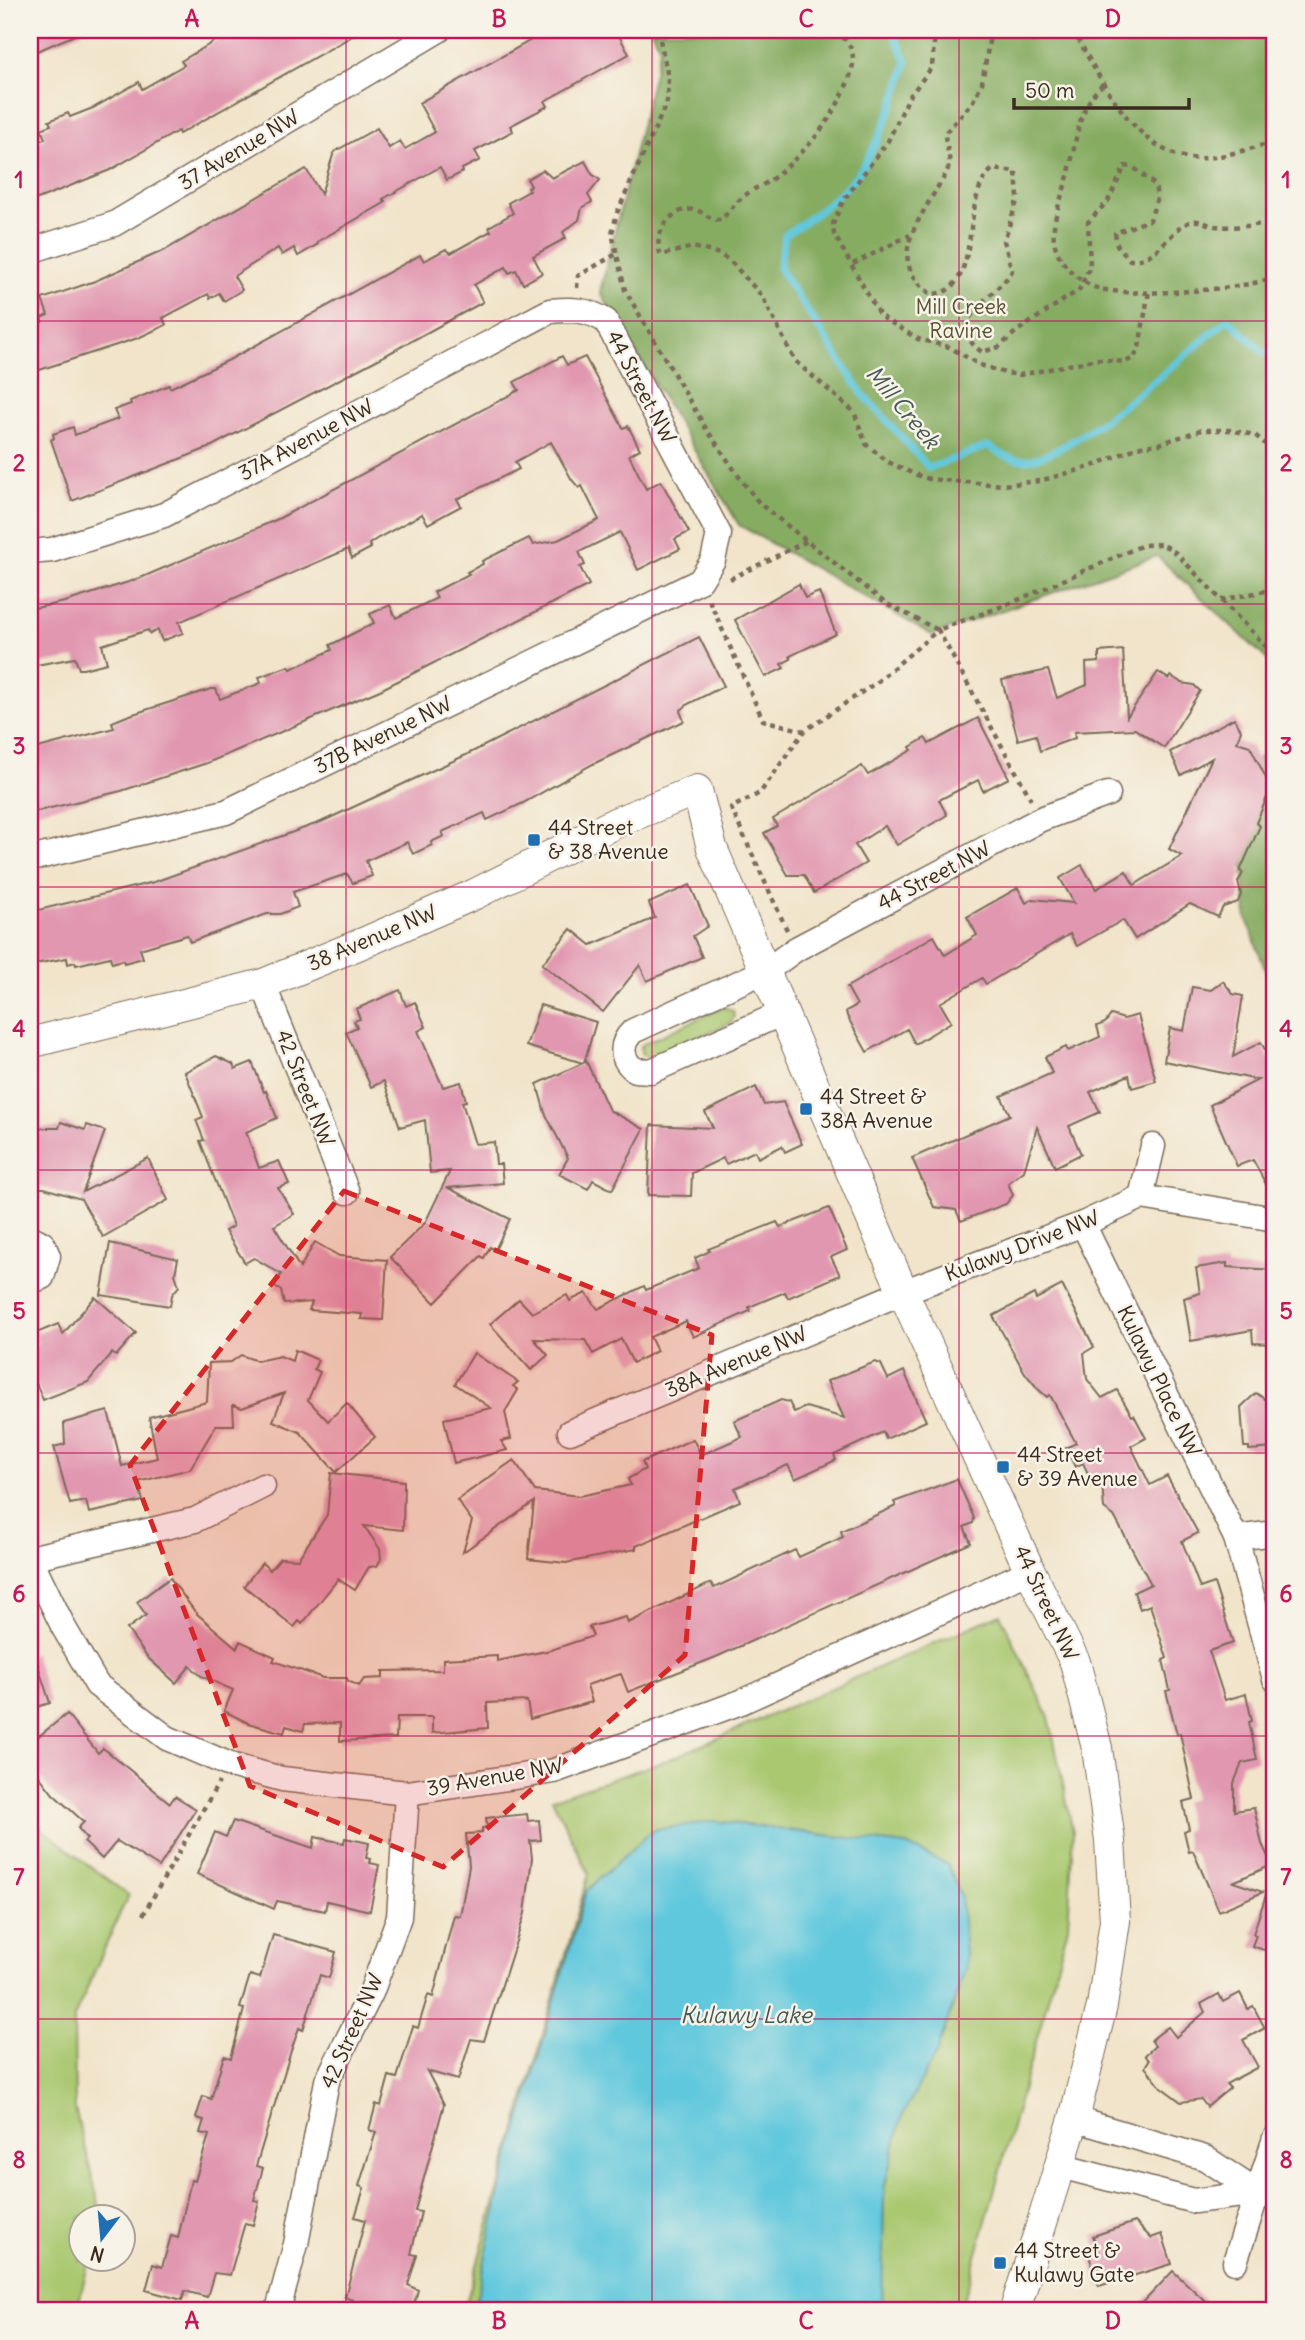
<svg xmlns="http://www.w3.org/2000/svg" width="1305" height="2340" font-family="Delius,sans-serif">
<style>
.green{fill:#a9c870;stroke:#727947;stroke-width:2}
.forest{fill:#86ac62;stroke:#606b40;stroke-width:2}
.water{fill:#60c8dd;stroke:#4e797e;stroke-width:2}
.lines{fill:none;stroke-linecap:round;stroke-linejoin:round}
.stream{stroke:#60c8dd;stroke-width:7}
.building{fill:#e197b0}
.minor-casing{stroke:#7b6b5a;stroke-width:27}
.tertiary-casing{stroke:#7b6b5a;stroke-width:32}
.path{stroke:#7b6b5a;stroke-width:4.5;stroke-dasharray:5 5;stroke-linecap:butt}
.minor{stroke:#fff;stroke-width:24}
.tertiary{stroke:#fff;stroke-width:30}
.marked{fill:#d62828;fill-opacity:0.2;stroke:#d62828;stroke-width:5;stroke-dasharray:14 9;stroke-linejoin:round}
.grid{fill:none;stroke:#c2185b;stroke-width:2;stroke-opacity:0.55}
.poi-dot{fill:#1f6fb2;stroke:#f7f3e8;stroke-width:2.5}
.labels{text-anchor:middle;stroke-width:5;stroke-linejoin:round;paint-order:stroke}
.street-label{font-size:21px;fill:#3b2a1e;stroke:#f7f3e8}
.park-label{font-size:21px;fill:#565232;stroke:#f7f3e8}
.poi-label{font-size:21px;fill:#3b2a1e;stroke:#f7f3e8;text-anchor:start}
.water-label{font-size:23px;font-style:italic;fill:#465957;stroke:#f7f3e8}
.neatline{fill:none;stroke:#c2185b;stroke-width:2.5}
.grid-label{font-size:23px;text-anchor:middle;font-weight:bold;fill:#c2185b}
</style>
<rect width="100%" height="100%" fill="#f7f3e8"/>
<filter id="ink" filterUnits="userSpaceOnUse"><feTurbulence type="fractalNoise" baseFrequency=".0143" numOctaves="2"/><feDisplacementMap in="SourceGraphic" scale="14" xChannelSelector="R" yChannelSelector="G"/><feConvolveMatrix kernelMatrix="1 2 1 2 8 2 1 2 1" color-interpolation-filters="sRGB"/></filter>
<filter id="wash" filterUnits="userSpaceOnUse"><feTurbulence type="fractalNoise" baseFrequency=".00686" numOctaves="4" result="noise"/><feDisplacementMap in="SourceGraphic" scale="28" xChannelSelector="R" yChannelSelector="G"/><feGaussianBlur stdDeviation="1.57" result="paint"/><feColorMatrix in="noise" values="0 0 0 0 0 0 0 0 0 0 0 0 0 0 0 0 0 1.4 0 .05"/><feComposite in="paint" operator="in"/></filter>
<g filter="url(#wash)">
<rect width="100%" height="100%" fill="#f1e4ca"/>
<!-- green -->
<g class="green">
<polygon points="724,1007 733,1011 734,1017 730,1023 651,1058 642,1055 640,1047 645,1043"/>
<polygon points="1000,1614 1049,1717 1073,1832 1068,1927 961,2310 464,2310 589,1873 552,1799 668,1760"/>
<polygon points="30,1820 128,1895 74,2018 75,2109 101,2212 100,2217 80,2218 80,2260 89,2260 77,2310 30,2310"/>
</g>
<!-- forest -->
<g class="forest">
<polygon points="651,30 1275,30 1275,667 1157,556 932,635 739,525 600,292 660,48"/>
<polygon points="1275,739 1275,997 1246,916 1239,782"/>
</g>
<!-- water -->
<polygon class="water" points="714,1821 906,1845 948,1865 961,1896 966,1967 937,2052 902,2116 884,2189 882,2310 474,2310 501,2187 586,1891 653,1830"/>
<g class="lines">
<!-- stream -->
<path class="stream" d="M892,30L907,61C899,94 873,159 849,184C830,204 808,220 785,235L779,268L861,392L929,468L988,446C999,454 1012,461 1027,460C1074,456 1188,352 1228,319L1264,353H1275"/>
</g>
<g id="blocks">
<!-- building -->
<g class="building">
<polygon points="30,30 87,30 30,54"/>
<polygon points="234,30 363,30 179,134 178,131 110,170 30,202 30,144 45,139 41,129 51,125 49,121 68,113 70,117 93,108 139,82 142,89 184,65 181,61"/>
<polygon points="549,30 616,30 629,54 545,101 548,106 510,126 513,131 475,151 480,160 462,169 463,172 447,180 440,167 383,199 386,202 317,242 318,244 298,256 294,248 282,255 278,248 234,276 242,290 224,301 219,293 210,298 208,294 163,318 166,325 138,338 30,373 30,324 42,322 41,318 48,315 42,299 95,281 165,250 306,169 321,194 334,152 377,128 389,148 400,141 405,149 435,132 419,103"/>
<polygon points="585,161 592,174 600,180 588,195 592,202 582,208 579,220 563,232 566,238 533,256 542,273 523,284 516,270 509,273 506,267 474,285 483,302 386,355 208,448 72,501 51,440 54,438 53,434 73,427 75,435 118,419 114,410 131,404 130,401 169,385 170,388 229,360 420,255 424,261 446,249 451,253 491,231 489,227 513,213 508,203 529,191 528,188 531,186 527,179 543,170 552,178"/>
<polygon points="562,356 567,365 585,357 623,428 628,426 640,449 629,455 646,489 661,481 689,532 675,539 680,549 638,570 620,532 579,552 585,565 580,567 589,585 380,690 207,763 121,791 30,813 30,750 114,728 112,722 127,716 211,689 216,689 220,699 261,683 259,677 289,666 291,669 332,650 330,645 374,623 370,614 390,605 396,618 437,598 434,592 469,574 467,572 483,564 482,561 529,538 533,545 558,540 599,520 582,486 579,488 572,480 551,442 515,462 519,469 457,499 461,506 428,524 422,514 378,538 369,544 371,548 352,558 348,549 179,622 183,633 162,641 158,630 150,634 148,630 102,645 107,663 83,669 79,669 75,658 36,665 30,609 65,602 138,579 278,519 519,390 514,382"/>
<polygon points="799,584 805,598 819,592 836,634 790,656 791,659 781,664 784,668 765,677 735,620"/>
<polygon points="699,637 724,686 688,704 680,711 684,721 593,764 523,803 487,820 484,813 442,832 444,836 431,842 432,845 413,854 407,842 366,861 372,876 353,883 347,874 293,892 298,907 280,914 267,914 190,942 187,935 140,949 143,958 124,963 123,960 112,963 110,957 76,965 75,962 68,964 67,958 30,965 30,912 154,882 321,822 466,755"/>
<polygon points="1123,650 1127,717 1158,672 1169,679 1171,676 1182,683 1194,685 1200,691 1164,748 1135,729 1074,732 1075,738 1040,751 1036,735 1018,740 1002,680 1048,670 1057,698 1087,685 1086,663 1099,662 1099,652"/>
<polygon points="978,718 1009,778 983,791 978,780 939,800 947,815 897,845 885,826 855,845 866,863 814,893 804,875 788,875 764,833 777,826 773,819 862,766 868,775 912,750 910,747 925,738 929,744"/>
<polygon points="1234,718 1241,730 1237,742 1250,746 1271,788 1256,823 1260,826 1240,871 1243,873 1238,882 1241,894 1238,902 1223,907 1218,917 1190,904 1135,939 1123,920 1077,946 1070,934 986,984 982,978 940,1003 951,1022 915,1044 907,1029 867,1052 847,1016 846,1011 857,1005 847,987 934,936 945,955 977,935 967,917 1018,888 1026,903 1032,899 1074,903 1060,878 1082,865 1096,889 1126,871 1134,885 1182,856 1169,849 1212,758 1181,775 1170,752"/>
<polygon points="690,885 708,926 693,936 702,957 647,981 640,965 603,1012 542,964 571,929 591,945 655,918 649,903"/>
<polygon points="1223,981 1233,994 1243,996 1233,1057 1261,1042 1275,1069 1275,1201 1253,1160 1237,1166 1210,1105 1258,1080 1164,1061 1170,1028 1184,1031 1192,987 1211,990"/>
<polygon points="400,990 406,1006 415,1002 426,1027 418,1031 443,1087 461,1082 466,1101 462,1102 475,1144 494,1142 496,1164 501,1164 503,1183 448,1188 510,1219 495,1250 490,1247 484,1258 481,1256 435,1303 390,1257 425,1223 450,1171 430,1173 425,1120 400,1127 384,1081 371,1087 346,1032 357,1027 354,1021 360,1019 356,1009"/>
<polygon points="540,1005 596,1022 584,1063 586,1061 609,1110 644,1129 612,1190 593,1180 588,1189 559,1174 568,1158 545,1113 537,1084 583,1063 526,1046"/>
<polygon points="1111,1015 1124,1019 1138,1015 1156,1081 1132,1088 1129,1075 1090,1092 1100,1112 1069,1126 1081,1154 1055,1167 1037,1127 1024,1171 1008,1183 1013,1195 1006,1204 961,1221 956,1210 934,1207 912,1158 1010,1115 1001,1096 1052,1073 1045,1057 1066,1047 1068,1051 1100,1037 1097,1026 1105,1023"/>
<polygon points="216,1056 233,1064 235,1069 252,1062 264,1092 266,1091 277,1118 246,1132 259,1168 279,1161 289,1184 278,1188 294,1214 274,1226 300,1268 315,1242 339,1256 387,1260 383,1320 361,1319 362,1314 309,1310 312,1302 284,1304 281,1290 274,1287 281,1274 254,1258 245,1263 225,1231 233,1226 200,1141 204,1140 196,1120 203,1117 185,1072"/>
<polygon points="756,1087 764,1105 783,1102 802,1144 785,1152 782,1146 758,1158 755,1151 726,1164 723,1158 692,1173 691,1196 648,1195 651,1125 713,1128 705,1112"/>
<polygon points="61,1122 85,1130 87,1125 105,1131 83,1192 148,1158 168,1200 103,1237 81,1199 44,1188 30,1188 30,1128 59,1128"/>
<polygon points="829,1208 847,1250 831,1257 840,1275 788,1298 785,1292 749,1307 750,1311 693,1337 686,1321 650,1337 657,1351 633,1363 621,1339 593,1354 585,1340 534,1339 548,1355 531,1370 490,1324 519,1299 532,1313 567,1295 570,1301 586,1293 598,1309 644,1286 646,1290 699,1268 695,1258 710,1251 708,1249 777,1222 780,1227"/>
<polygon points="110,1243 178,1259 175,1274 179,1286 172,1295 170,1306 101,1295"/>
<polygon points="1227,1263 1227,1267 1275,1270 1275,1344 1253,1343 1252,1330 1191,1341 1184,1298 1200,1293 1196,1268"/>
<polygon points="1062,1285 1094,1347 1084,1353 1087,1379 1102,1398 1117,1390 1132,1416 1134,1415 1146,1438 1131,1446 1150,1485 1167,1476 1198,1533 1182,1541 1200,1588 1214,1583 1233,1643 1209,1651 1225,1700 1246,1694 1252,1721 1249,1722 1257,1760 1242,1763 1234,1783 1234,1811 1254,1808 1262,1844 1272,1865 1233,1882 1263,1892 1219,1911 1193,1851 1189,1852 1184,1831 1189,1829 1183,1802 1194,1799 1180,1733 1177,1734 1166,1691 1170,1690 1163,1660 1167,1658 1150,1605 1140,1609 1134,1592 1151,1584 1114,1516 1104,1509 1102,1482 1094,1486 1083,1463 1075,1467 1066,1448 1076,1443 1050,1395 1047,1397 1038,1389 1025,1373 993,1316 1034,1294 1036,1299"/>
<polygon points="95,1297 136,1333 116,1356 112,1353 88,1382 43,1400 30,1369 30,1351 38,1344 34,1334 58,1324 63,1334"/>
<polygon points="295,1350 318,1360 314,1369 320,1372 308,1400 328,1421 347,1403 375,1437 336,1472 300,1432 273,1421 284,1393 242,1408 233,1405 234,1425 216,1425 190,1469 138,1482 143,1501 89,1513 86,1501 70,1504 54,1447 65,1444 64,1423 108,1411 122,1466 157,1458 149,1417 207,1402 209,1363 231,1362 241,1355 257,1361 280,1356 292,1361"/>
<polygon points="474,1353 518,1382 513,1386 518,1390 505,1412 511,1439 501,1441 507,1450 454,1463 444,1419 491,1408 455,1384"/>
<polygon points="875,1362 881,1364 888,1379 904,1371 926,1421 886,1439 883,1432 834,1455 836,1460 795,1479 788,1465 735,1488 740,1501 636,1546 636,1549 566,1563 528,1559 534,1502 463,1552 472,1521 457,1500 514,1460 535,1491 580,1496 631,1485 628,1479 645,1469 642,1462 693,1439 701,1455 742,1437 734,1421 781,1400 789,1402 794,1412 806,1407 844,1418 827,1381"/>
<polygon points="1256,1393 1268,1401 1275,1401 1275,1448 1249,1450 1249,1447 1244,1447 1241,1407"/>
<polygon points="331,1473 404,1481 403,1530 364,1526 380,1549 381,1559 377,1566 369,1567 355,1590 338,1579 302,1624 299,1621 294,1627 244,1586 262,1563 270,1570 280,1558 298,1559 327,1515"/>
<polygon points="957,1479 974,1518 973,1523 964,1527 971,1543 716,1657 628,1692 621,1674 587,1685 592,1702 530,1719 527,1701 487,1703 488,1728 432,1733 432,1717 397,1717 396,1738 340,1741 340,1723 305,1724 303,1731 286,1726 284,1733 248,1723 224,1711 233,1690 201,1676 190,1666 176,1683 147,1657 127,1629 146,1615 137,1602 170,1578 196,1613 237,1648 240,1641 275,1657 273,1661 323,1678 347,1678 348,1681 359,1686 364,1679 383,1678 383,1671 443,1670 443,1659 497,1656 497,1661 551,1650 593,1636 589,1627 626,1617 628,1623 711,1583 714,1588 795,1550 799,1557 843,1537 841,1531 896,1506 894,1502"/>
<polygon points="34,1653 50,1703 30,1709 30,1654"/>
<polygon points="67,1714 98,1753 103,1748 170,1803 175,1796 196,1809 159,1867 117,1841 102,1859 84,1842 87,1839 78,1828 84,1822 53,1794 30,1764 30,1743"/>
<polygon points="527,1814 528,1821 539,1820 541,1840 530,1841 532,1858 525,1913 484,2041 471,2039 458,2080 427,2071 444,2104 415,2211 421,2212 411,2254 417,2255 408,2285 418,2290 412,2310 360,2310 353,2300 345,2297 365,2220 355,2217 364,2188 359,2186 376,2132 369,2130 376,2104 381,2106 389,2076 397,2078 413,2026 418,2028 428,1995 433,1997 454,1915 460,1916 469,1866 466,1834 482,1833 482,1828 487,1827 486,1818"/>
<polygon points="233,1821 313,1848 315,1837 344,1843 345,1838 369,1843 366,1858 371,1859 370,1863 379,1865 370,1911 327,1901 325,1911 277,1901 274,1909 197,1874 215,1832 226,1837"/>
<polygon points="1272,1877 1275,1878 1275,1943 1270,1952 1252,1946 1256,1935 1253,1934"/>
<polygon points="273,1935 336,1952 329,1978 320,1975 303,2030 299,2028 290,2054 256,2166 263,2168 254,2200 259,2201 253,2225 245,2223 230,2275 214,2273 207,2297 185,2291 182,2300 146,2290 153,2264 162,2267 171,2236 178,2238 191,2180 195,2181 209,2135 200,2133 204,2120 196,2118 203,2096 211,2099 224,2056 231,2058 244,2009 240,2008 250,1975 260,1978"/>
<polygon points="1240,1993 1248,2009 1253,2006 1265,2028 1243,2040 1258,2067 1226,2084 1230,2088 1207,2107 1201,2099 1181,2102 1161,2087 1145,2067 1149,2060 1145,2055 1155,2046 1151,2040 1168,2027 1176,2037 1205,2012 1201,2004 1219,1994 1223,2002"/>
<polygon points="1135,2222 1151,2238 1162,2234 1172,2264 1099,2286 1089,2256 1099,2253 1093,2236"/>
<polygon points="1173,2271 1215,2310 1136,2310"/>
</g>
</g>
</g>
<g filter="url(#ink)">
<use href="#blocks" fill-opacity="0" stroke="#7b6b5a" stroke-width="2"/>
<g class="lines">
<!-- minor casing -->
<g class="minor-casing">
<g id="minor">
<polyline points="30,251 114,224 439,30"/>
<path d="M30,552L52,550L164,515L550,311C572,309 587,309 606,321L719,534L713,560L700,581L226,812L30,859"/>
<polyline points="263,984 347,1192"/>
<path d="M785,1012L651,1071L635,1070C620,1059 620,1043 633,1031L767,970L796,949L1041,819L1108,794"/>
<polyline points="1141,1197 1153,1146"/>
<polyline points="1083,1224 1236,1538 1275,1679"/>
<polyline points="30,1237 43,1244 48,1256 42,1277 30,1282"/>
<polyline points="570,1432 903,1292 1083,1224 1141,1197 1275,1219"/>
<polyline points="1236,1538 1275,1533"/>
<polyline points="30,1558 64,1628 97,1685 167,1738 230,1765 282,1779 407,1793 554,1771 741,1702 1030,1571"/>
<polyline points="30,1558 195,1520 263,1486"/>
<polyline points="1074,2119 1205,2158 1258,2193 1275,2198"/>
<polyline points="1060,2166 1194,2201 1258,2193"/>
<polyline points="1235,2262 1275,2138"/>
<polyline points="278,2310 296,2244 327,2081 371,1993 399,1917 407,1793"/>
</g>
</g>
<!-- tertiary casing -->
<g class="tertiary-casing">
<polyline id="tertiary" points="30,1043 263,984 370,940 475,894 617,822 697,790 712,848 903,1292 1030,1571 1075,1662 1097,1748 1110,1841 1115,1921 1102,2006 1074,2119 1015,2310"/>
</g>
<!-- path -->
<g class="path">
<polyline points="658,30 668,77 667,102 617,213 612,233 625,290 705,427 742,481 760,504 885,603 938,630 1011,603 1143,545 1162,544 1176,553 1275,656"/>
<path d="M835,30C859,49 856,64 844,91C827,128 803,154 772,179C766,184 759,186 753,190C740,197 731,209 721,220C710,221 705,212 695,210C672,205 651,235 661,255L693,247L720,254L733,264L762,296L795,361L854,412L866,444L888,462L914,474L929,479L1003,485L1039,481L1090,467L1141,446L1159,444L1201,430H1229L1255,435L1270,448L1275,463"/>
<polyline points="935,30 932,67 909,97 888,141 843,201 833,224 834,234 880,316 918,339 949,347 980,365 1005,373 1020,375 1097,359 1125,362 1134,358 1139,347 1149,291"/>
<path d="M991,30L982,83L972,103L945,133C945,144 951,156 949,166C947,174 940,183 936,190C914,228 887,262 931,294C985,294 958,195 993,169L1016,172L1018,198L1004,241L1012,271C998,296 939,322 982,352L999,347L1017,331L1079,290L1090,266L1088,222L1108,201L1125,166L1133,167L1155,185L1157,198L1150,220L1115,233L1117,245L1130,260C1159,262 1172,224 1194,221C1200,220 1208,225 1215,226C1236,228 1255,226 1275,221"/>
<path d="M1073,30C1098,74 1131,145 1184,157C1208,163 1251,148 1275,142"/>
<path d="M1103,84C1077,108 1077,139 1069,172C1064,193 1049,223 1055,245C1060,264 1076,279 1094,287C1125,299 1245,290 1275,277"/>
<polyline points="853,264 910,235"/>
<polyline points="577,288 578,276 618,253"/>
<polyline points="730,579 807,541"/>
<polyline points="709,600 763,720 804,731"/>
<polyline points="1221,600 1275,589"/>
<polyline points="787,930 731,808 760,793 804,731 877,682 938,630 1031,799"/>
<polyline points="143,1915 219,1782"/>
</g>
<!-- minor -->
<use href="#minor" class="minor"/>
<!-- tertiary -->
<use href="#tertiary" class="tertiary"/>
</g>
</g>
<!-- marked area -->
<path class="marked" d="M344,1191L712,1335L685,1655L443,1867L250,1786L130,1465Z"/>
<!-- grid -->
<path class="grid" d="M346,30V2310M652,30V2310M959,30V2310M30,321H1275M30,604H1275M30,887H1275M30,1170H1275M30,1453H1275M30,1736H1275M30,2019H1275"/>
<!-- markers -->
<g class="poi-dot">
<rect x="527" y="833" width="14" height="14" rx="3.5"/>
<rect x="799" y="1102" width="14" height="14" rx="3.5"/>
<rect x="996" y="1460" width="14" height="14" rx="3.5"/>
<rect x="993" y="2256" width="14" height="14" rx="3.5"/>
</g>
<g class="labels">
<!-- street labels -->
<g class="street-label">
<text transform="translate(239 150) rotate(-31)" y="7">37 Avenue NW</text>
<text transform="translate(641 387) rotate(62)" y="7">44 Street NW</text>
<text transform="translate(306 440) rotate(-28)" y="7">37A Avenue NW</text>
<text transform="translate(383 735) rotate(-26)" y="7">37B Avenue NW</text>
<text transform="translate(934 876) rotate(-28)" y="7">44 Street NW</text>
<text transform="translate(372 938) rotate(-23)" y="7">38 Avenue NW</text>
<text transform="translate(305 1088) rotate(68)" y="7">42 Street NW</text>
<text transform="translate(1022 1246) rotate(-21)" y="7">Kulawy Drive NW</text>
<text transform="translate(736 1362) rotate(-23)" y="7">38A Avenue NW</text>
<text transform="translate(1159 1381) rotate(64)" y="7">Kulawy Place NW</text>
<text transform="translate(1046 1603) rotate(65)" y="7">44 Street NW</text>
<text transform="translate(495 1777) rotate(-10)" y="7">39 Avenue NW</text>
<text transform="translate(352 2031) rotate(-66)" y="7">42 Street NW</text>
</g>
<!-- park labels -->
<g class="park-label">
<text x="961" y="314">Mill Creek<tspan x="961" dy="24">Ravine</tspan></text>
</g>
<!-- poi labels -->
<g class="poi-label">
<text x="548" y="835">44 Street<tspan x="548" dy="24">&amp; 38 Avenue</tspan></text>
<text x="820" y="1104">44 Street &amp;<tspan x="820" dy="24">38A Avenue</tspan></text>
<text x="1017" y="1462">44 Street<tspan x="1017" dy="24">&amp; 39 Avenue</tspan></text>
<text x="1014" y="2258">44 Street &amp;<tspan x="1014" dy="24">Kulawy Gate</tspan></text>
</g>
<!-- water labels -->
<g class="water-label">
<text transform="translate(903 407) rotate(50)" y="8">Mill Creek</text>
<text x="746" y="2023">Kulawy Lake</text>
</g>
</g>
<!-- margin -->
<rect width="1305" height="2340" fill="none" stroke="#f7f3e8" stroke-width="77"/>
<!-- north arrow -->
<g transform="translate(102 2238) rotate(196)"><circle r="33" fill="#f7f3e8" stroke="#aca397" stroke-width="2"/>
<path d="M0-5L12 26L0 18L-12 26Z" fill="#1f6fb2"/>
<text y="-10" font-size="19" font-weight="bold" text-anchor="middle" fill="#3b2a1e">N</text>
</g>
<!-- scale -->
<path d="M1014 98v10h175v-10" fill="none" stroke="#3b2a1e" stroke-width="3.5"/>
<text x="1025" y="98" font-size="21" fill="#3b2a1e" stroke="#f7f3e8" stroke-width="5" paint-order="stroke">50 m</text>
<rect x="38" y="38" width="1228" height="2264" class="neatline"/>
<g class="grid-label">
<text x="192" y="27">A</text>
<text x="499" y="27">B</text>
<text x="806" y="27">C</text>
<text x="1113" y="27">D</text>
<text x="19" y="188">1</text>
<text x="1286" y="188">1</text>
<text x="19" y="471">2</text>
<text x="1286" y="471">2</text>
<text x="19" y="754">3</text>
<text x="1286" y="754">3</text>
<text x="19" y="1037">4</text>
<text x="1286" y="1037">4</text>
<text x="19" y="1319">5</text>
<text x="1286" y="1319">5</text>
<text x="19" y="1602">6</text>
<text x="1286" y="1602">6</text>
<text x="19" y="1885">7</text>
<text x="1286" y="1885">7</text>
<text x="19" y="2168">8</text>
<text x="1286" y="2168">8</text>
<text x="192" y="2329">A</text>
<text x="499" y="2329">B</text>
<text x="806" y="2329">C</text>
<text x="1113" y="2329">D</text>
</g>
</svg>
